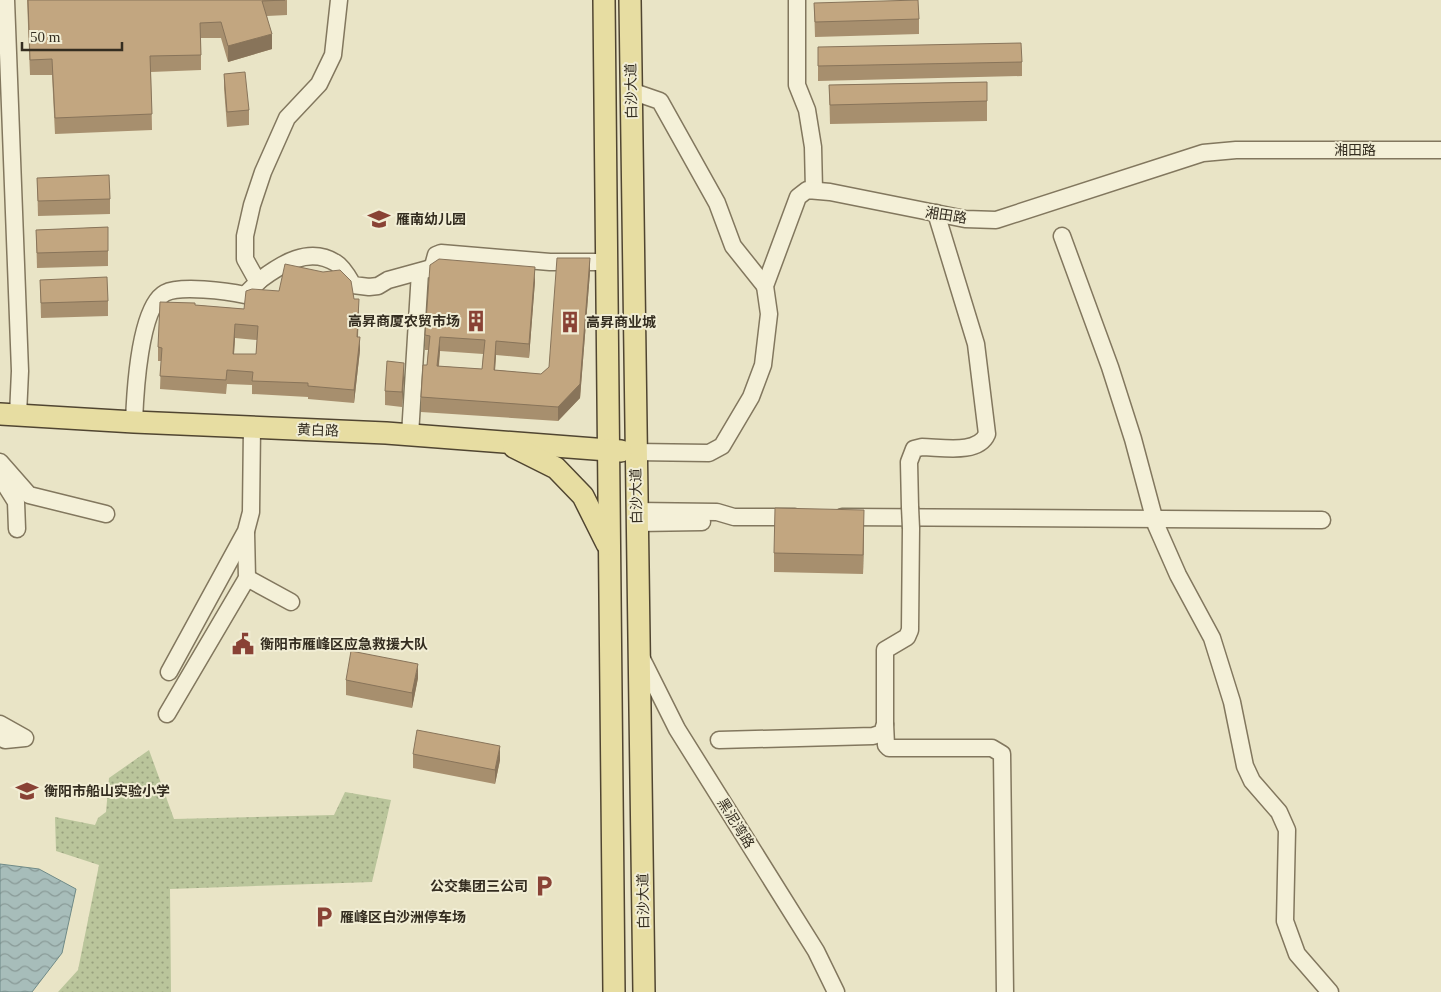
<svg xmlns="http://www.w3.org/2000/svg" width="1441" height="992" font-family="'Times New Roman','Noto Sans SC',serif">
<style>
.garden{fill:url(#garden-dots)}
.water{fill:url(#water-waves);stroke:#6f8a87}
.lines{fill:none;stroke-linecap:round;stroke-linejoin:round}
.minor-casing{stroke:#82775e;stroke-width:19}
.major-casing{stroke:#504531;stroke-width:24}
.minor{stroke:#f4f0d8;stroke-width:16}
.major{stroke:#e7dda2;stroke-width:21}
.minor-bridge-casing{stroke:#82775e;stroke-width:19;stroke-linecap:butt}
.minor-bridge{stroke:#f4f0d8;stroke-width:16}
.wall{fill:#a78f6e;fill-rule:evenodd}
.shaded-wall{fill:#88745a}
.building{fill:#c2a680;stroke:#88745a;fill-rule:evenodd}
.labels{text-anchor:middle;stroke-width:4;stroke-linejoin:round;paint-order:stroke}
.street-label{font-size:14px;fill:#342d20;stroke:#f1edd4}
.poi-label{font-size:14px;font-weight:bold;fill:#342d20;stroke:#f1edd4;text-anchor:start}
</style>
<defs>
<pattern id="garden-dots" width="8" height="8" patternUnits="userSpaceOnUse" patternTransform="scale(1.25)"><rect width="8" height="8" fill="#bac59b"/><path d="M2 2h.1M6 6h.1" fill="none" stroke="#98a07e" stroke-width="1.8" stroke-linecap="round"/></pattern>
<pattern id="water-waves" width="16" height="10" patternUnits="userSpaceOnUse" patternTransform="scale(1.25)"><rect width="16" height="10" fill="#a7bdba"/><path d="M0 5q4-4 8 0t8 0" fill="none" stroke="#899a97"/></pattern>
</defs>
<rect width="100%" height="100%" fill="#e9e4c6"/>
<!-- garden -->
<polygon class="garden" points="149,750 174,819 334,815 345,792 391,800 372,882 170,889 171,992 58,992 78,970 99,865 56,851 55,817 95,825 98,818 106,812 109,778"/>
<!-- water -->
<polygon class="water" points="0,864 39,869 76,889 62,953 32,992 0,992"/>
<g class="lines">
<!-- minor casing -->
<g class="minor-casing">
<g id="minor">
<polyline points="6,0 20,371 18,415"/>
<path d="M339,0L333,55L319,84L287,118L263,172L252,205L245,236V259L255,277L260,280C281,264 309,246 336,263C343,267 349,278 353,285L369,287L378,286L388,280L428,269L433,266L436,255L441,253L550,262H607"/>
<polyline points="797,0 797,85 807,110 813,147 814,190"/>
<polyline points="631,91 660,101 717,203 733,246 765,286"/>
<polyline points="1062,236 1110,367 1133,439 1156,525 1178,575 1212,638 1232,702 1245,766 1252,781 1279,812 1287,830 1285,921 1297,954 1330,992"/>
<path d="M134,422C135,395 139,307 165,293C180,285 227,291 245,295L260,280"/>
<polyline points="410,435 420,272"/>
<polyline points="635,452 709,453 722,446 751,397 763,365 769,314 765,286 798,197 807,190 830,192 965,219 996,220 1203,153 1236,150 1441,150"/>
<polyline points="0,462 29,495 106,514"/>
<polyline points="1,478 16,502 17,529"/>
<path d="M910,507L909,462L914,449L922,447C941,447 978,455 987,434L976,344L936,213"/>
<polyline points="636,511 717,512 734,517 795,517"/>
<polyline points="842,517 1322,520"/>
<polyline points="637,523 702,522"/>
<polyline points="247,578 291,602"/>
<polyline points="641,657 677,729 816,951 836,992"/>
<polyline points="169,672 246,531 251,512 252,428"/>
<polyline points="167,714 247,578 246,533"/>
<polyline points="0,724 25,738 5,740 0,737"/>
<polyline points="885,724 886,745 889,748 992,748 1002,754 1005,992"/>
<polyline points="719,740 873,736 882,733 885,724 885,650 907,637 910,630 911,528"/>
</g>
</g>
<!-- major casing -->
<g class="major-casing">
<g id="major">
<polyline points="604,0 614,992"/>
<polyline points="630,0 644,992"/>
<polyline points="0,414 134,422 386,433 621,451"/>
<polyline points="514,447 556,468 583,496 607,544"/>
</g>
</g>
<!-- minor -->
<use href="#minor" class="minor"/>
<!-- major -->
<use href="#major" class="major"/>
<!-- minor-bridge casing -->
<g class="minor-bridge-casing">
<polyline id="minor-bridge" points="910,507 911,528"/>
</g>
<!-- minor-bridge -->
<use href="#minor-bridge" class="minor-bridge"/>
</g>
<!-- wall -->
<g class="wall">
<polygon points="27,0 287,0 287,15 267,16 272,49 228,62 221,38 201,38 201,70 151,72 152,130 55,134 52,75 30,75"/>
<polygon points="814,3 919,19 919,34 815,37"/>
<polygon points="818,47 1022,62 1022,76 818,81"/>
<polygon points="224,74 249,110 249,125 227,127 224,88"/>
<polygon points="987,82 987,121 830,124 829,85"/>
<polygon points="37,178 110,199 110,214 38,216"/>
<polygon points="108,227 108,266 37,268 36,230"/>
<path d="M590,272L580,398L558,421L421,412V397L427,365L428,350H425V335L535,281L529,358L496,355L495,370L541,374L549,367ZM440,351L483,354L482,369L439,366Z"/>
<polygon points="40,280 108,301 108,316 41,318"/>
<path d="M354,299L359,313L358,337L360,350L354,403L308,399V397L252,394V385L227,384L226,394L160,389L161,361H158V347L195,305L244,309ZM235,338L257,340L256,354H234Z"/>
<polygon points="404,377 402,407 385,405 385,391"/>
<polygon points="864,530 863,574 774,572 774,553"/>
<polygon points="418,678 412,708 346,695 346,680"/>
<polygon points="413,754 500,760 495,784 413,768"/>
</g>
<!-- shaded-wall -->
<g class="shaded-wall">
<polygon points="272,34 272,49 228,62 228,46"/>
<polygon points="590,258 590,272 580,398 558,421 558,407"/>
<polygon points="535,267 535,281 529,358 529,344"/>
<polygon points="359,299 359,313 357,350 357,337"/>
<polygon points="235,324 235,338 233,367 233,354"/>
<polygon points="360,337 360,350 354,403 354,390"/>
<polygon points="440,337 440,351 437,380 437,366"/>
<polygon points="496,341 496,355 494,384 494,370"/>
<polygon points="404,363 404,377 402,407 402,392"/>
<polygon points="864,510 864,530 863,574 863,555"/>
<polygon points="418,664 418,678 412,708 412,693"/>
<polygon points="500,746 500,760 495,784 495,770"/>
</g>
<!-- building -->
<g class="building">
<polygon points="28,0 285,0 262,1 272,34 228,46 221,22 200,23 201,55 150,56 152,114 55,118 52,59 30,60"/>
<polygon points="918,0 919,19 815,22 814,3"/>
<polygon points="1021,43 1022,62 818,66 818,47"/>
<polygon points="245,72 249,110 227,112 224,74"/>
<polygon points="987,82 987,101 830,105 829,85"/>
<polygon points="109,175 110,199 38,201 37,178"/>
<polygon points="108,227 108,251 37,253 36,230"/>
<path d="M557,258H590L580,384L558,407L421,397L423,365H427L430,336L425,335L430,265L439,259L535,267L529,344L496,341L494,370L541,374L549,367ZM440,337L485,340L482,369L437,366Z"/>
<path d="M285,264L323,272L340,270L351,281L354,299H359L357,337H360L354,390L308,386V383L252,381L253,372L227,370L226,380L160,376L162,348L158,347L160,302L195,303V305L244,309L246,291L252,289L279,291ZM235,324L258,326L256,354H233Z"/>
<polygon points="107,277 108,301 41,303 40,280"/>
<polygon points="387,361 404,363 402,392 385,391"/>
<polygon points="775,508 864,510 863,555 774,553"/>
<polygon points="351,651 418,664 412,693 346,680"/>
<polygon points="417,730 500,746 495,770 413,754"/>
</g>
<!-- icons -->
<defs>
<g id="school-bare" transform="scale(1.725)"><path d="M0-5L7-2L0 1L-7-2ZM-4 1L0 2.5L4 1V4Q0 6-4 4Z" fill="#894235" stroke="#f1edd4" stroke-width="2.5" paint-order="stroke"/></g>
<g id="building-bare" transform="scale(1.725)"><path d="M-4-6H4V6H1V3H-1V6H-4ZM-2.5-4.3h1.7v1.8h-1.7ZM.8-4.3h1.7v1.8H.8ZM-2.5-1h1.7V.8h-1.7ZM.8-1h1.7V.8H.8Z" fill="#894235" stroke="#f1edd4" stroke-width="2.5" paint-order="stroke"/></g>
<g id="civic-bare" transform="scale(1.725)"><path d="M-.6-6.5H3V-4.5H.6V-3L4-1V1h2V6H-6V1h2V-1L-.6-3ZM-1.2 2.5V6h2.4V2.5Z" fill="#894235" stroke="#f1edd4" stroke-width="2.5" paint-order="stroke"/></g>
<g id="parking-bare" transform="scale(1.725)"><path d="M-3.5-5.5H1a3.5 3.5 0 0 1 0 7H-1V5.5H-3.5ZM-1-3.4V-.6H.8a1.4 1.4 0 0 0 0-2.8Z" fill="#894235" stroke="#f1edd4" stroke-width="2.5" paint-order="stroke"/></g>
</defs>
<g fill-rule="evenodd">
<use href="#school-bare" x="379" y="219"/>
<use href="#building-bare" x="476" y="321"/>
<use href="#building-bare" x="570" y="322"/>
<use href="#civic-bare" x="243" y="644"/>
<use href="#school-bare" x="27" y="791"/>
<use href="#parking-bare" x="544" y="886"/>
<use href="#parking-bare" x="324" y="917"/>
</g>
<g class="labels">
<!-- street labels -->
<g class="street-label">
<text transform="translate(631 91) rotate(-91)" y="5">白沙大道</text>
<text x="1355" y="155">湘田路</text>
<text transform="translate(946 215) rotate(9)" y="5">湘田路</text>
<text transform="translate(318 430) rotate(2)" y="5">黄白路</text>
<text transform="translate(636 496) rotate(-91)" y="5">白沙大道</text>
<text transform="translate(736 823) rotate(58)" y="5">黑泥湾路</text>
<text transform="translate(643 901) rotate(-91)" y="5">白沙大道</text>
</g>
<!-- poi labels -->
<g class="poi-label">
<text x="396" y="224">雁南幼儿园</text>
<text x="460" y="326" text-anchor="end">高昇商厦农贸市场</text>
<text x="586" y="327">高昇商业城</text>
<text x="260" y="649">衡阳市雁峰区应急救援大队</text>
<text x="44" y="796">衡阳市船山实验小学</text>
<text x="528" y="891" text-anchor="end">公交集团三公司</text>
<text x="340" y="922">雁峰区白沙洲停车场</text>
</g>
</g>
<!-- scale -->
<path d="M22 42v8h100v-8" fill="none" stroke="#342d20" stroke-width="2.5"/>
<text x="30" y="42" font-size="15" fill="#342d20" stroke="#f1edd4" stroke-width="4" paint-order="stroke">50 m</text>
</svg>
